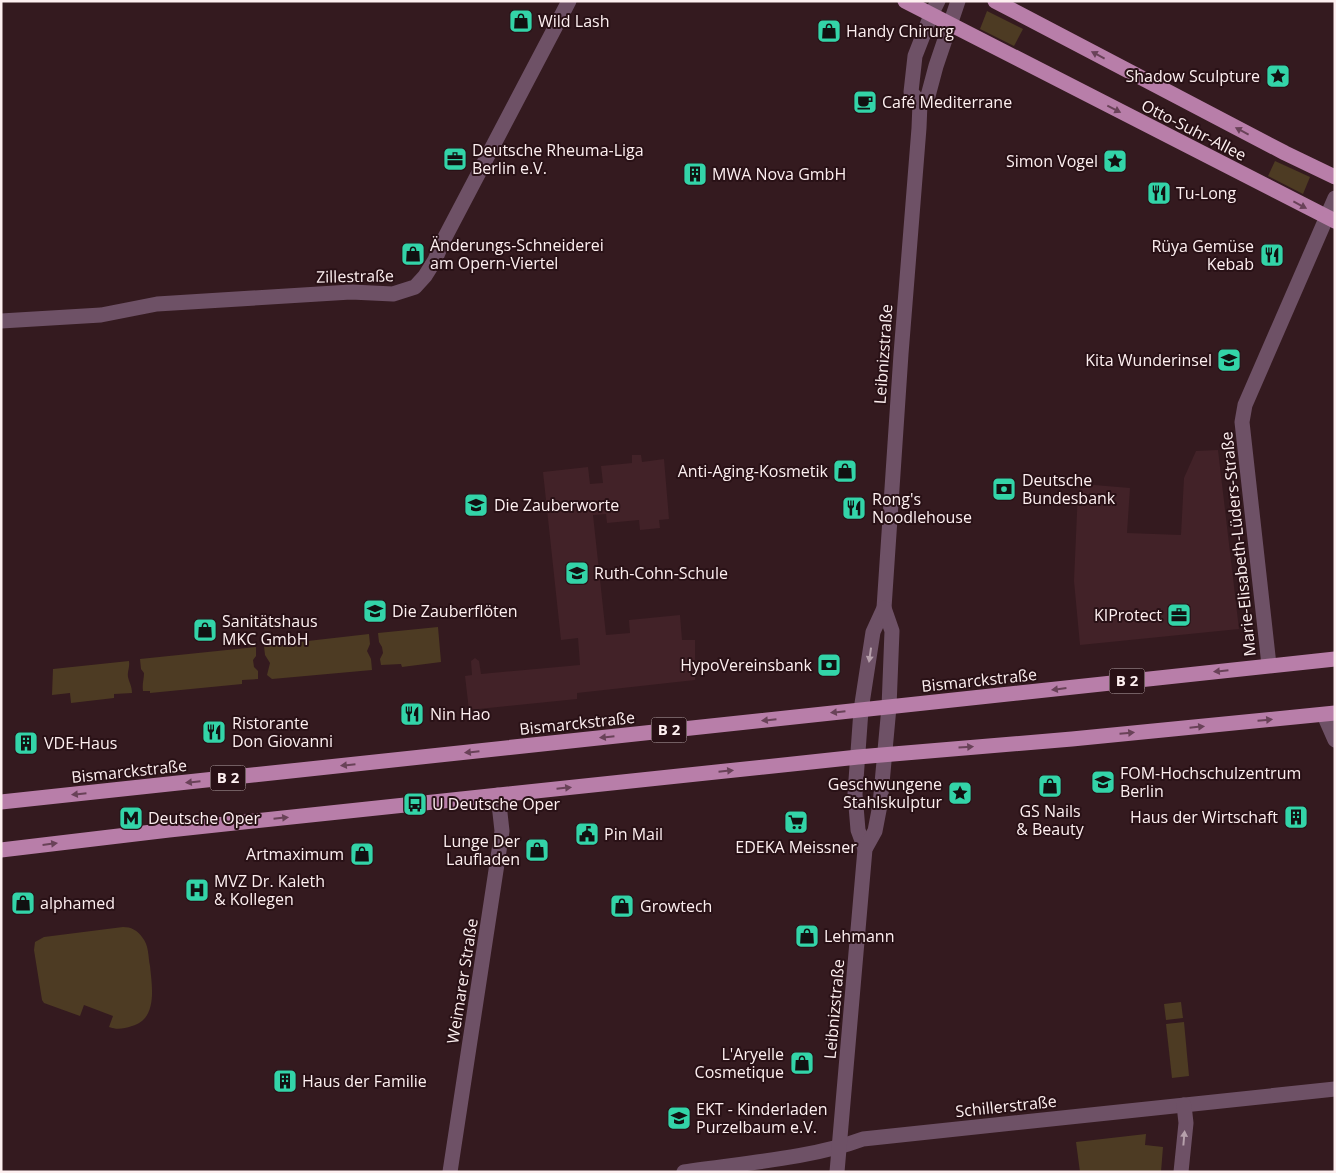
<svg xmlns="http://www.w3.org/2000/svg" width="1336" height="1173" font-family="'Open Sans',sans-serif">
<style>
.built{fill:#422228}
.green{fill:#4d3b23}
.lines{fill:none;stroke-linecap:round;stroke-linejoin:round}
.minor{stroke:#6e5166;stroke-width:15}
.major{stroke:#b87ea9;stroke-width:15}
.oneway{fill:#694258}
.oneway2{fill:#b6a0ab}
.labels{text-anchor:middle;stroke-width:4;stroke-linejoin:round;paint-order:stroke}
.shield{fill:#291116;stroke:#bdacaf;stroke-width:1}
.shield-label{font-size:15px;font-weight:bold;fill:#fdeff0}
.poi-label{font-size:16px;fill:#fdeff0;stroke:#291116;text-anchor:start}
.street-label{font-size:16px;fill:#fdeff0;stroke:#291116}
</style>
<rect width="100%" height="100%" fill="#341a1f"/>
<!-- built -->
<g class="built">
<polygon points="1218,450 1239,629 1080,645 1074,581 1078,490 1094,485 1130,488 1127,533 1181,535 1184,478 1196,451"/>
<polygon points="632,455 641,455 642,462 664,459 669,519 659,520 660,528 640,530 639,520 607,523 606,514 593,515 606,635 630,633 629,620 680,615 682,640 695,640 695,680 577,693 577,699 469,710 465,676 472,675 471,661 475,658 479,661 481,674 580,665 578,638 561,640 543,472 588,467 590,484 603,483 601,466 632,463"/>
</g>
<!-- green -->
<g class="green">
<polygon points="987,11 1023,29 1014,46 980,29"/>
<polygon points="1275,161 1310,177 1303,194 1268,176"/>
<polygon points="438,627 441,662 402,667 401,664 381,665 380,659 383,653 382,647 379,642 378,633"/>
<polygon points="369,634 370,644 367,651 371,659 372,670 272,679 267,675 270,663 265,655 264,646"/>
<path d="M256,647V656L253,660L254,667L258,671V679L242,680V684L150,693V691H143C142,684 144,679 144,673L141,669L140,659Z"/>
<path d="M129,661C130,667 127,672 128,677C129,682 132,686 132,693L114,694V698L71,703L70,693L52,695L53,669Z"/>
<path d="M123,927C131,927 137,930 142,937C149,945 148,956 150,966C152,986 158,1019 132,1026C123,1029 117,1030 109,1027L113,1016L84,1005L80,1016L44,1003L42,1000L34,950L35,942L44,937Z"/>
<polygon points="1181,1002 1183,1018 1166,1020 1164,1004"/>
<polygon points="1184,1022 1189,1076 1172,1078 1166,1024"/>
<polygon points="1146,1134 1145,1145 1163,1147 1161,1172 1080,1172 1076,1142"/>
</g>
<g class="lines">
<!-- minor -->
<g class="minor">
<polyline points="920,103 928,96 936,66 958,1"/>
<polyline points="1,321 101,315 157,304 351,292 393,294 415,287 425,276 435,260 443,241 569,1"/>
<polyline points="1269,665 1242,422 1245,405 1335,198"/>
<polyline points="1324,715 1335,740"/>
<polyline points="865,849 858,830 855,794 861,710 873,632 884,608 901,354 919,128 920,103 911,92 915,56 931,15 938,1"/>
<polyline points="450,1172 502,831 498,795"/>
<path d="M684,1172C742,1163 809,1159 863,1139L1335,1089"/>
<polyline points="837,1172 865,849 875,831 880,805 889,707 892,631 884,608"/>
<polyline points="1181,1172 1186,1123 1184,1105"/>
</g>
<!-- major -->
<g class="major">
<polyline points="905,1 1335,221"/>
<polyline points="995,1 1285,153 1335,177"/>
<polyline points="1,802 1335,659"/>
<polyline points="1,850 169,830 858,757 1072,739 1335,713"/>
</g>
</g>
<!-- one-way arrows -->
<defs><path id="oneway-solid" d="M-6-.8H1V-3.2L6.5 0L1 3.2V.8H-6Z" transform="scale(1.25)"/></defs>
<g class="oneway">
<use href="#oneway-solid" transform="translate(1098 55) rotate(-152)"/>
<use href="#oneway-solid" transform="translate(1114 109) rotate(27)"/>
<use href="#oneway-solid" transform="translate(1242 131) rotate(-152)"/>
<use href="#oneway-solid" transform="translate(1300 205) rotate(28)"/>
<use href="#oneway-solid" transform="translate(1221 671) rotate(174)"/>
<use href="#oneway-solid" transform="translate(1059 689) rotate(173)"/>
<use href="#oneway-solid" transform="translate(838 712) rotate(174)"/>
<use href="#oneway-solid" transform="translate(769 720) rotate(174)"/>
<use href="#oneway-solid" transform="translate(1265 720) rotate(-5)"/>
<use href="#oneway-solid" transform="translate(1197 727) rotate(-6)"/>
<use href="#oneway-solid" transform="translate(1127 733) rotate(-5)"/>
<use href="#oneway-solid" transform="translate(607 737) rotate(174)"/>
<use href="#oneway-solid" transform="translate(966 747) rotate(-4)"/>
<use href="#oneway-solid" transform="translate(472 752) rotate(174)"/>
<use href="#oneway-solid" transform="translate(348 765) rotate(174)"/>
<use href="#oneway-solid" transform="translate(726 771) rotate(-6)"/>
<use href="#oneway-solid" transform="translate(193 782) rotate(174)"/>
<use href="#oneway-solid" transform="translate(564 788) rotate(-6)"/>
<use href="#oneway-solid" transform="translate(79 794) rotate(174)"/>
<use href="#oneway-solid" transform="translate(281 818) rotate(-6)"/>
<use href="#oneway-solid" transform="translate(50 844) rotate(-7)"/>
</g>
<g class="oneway2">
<use href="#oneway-solid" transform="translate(870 655) rotate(98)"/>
<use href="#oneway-solid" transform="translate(1184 1138) rotate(-85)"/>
</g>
<!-- icons -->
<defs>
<g id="shop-square" transform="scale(1.25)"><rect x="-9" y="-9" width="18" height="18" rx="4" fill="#33d4a8" stroke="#291116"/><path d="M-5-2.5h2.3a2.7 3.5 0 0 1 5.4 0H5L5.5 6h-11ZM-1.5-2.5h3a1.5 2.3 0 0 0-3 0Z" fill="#111"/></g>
<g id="sight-square" transform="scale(1.25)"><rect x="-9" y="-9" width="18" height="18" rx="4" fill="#33d4a8" stroke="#291116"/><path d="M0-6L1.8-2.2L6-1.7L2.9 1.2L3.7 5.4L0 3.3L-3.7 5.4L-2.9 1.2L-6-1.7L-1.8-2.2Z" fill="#111"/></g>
<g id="cafe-square" transform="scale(1.25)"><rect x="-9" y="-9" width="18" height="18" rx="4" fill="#33d4a8" stroke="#291116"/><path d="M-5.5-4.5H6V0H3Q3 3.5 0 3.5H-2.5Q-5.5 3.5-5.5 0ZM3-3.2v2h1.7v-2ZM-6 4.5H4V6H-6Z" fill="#111"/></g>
<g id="office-square" transform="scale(1.25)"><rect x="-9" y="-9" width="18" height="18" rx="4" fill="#33d4a8" stroke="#291116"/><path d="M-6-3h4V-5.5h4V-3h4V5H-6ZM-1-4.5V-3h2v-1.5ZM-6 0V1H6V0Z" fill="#111"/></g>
<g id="building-square" transform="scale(1.25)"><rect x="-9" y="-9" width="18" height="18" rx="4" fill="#33d4a8" stroke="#291116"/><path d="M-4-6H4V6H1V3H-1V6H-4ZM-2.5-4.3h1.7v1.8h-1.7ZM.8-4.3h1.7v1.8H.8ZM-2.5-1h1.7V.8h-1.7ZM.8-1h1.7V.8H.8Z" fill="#111"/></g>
<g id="restaurant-square" transform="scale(1.25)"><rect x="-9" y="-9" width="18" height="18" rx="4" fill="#33d4a8" stroke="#291116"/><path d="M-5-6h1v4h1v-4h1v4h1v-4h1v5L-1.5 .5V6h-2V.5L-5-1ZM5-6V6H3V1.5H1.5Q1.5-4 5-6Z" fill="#111"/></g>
<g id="school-square" transform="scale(1.25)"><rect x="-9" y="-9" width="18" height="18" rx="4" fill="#33d4a8" stroke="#291116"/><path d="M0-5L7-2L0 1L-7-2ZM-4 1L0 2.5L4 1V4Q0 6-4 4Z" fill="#111"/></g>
<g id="bank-square" transform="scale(1.25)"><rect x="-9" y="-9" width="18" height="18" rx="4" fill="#33d4a8" stroke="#291116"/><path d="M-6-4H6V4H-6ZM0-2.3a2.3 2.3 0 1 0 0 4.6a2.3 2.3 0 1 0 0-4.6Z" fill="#111"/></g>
<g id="university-square" transform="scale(1.25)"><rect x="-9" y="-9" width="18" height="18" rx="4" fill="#33d4a8" stroke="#291116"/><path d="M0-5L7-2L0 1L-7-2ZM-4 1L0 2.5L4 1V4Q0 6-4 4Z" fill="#111"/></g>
<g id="bus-square" transform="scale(1.25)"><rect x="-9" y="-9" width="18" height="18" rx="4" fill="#33d4a8" stroke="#291116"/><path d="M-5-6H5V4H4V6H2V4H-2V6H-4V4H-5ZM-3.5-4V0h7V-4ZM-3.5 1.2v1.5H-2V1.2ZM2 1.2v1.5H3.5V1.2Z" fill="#111"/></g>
<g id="metro-square" transform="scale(1.25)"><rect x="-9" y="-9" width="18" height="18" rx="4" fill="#33d4a8" stroke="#291116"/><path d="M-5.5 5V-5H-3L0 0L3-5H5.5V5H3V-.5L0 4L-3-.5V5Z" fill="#111"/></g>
<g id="supermarket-square" transform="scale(1.25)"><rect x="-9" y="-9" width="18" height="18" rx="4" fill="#33d4a8" stroke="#291116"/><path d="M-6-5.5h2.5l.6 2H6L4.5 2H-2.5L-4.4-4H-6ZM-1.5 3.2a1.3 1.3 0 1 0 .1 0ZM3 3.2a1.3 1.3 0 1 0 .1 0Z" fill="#111"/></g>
<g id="civic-square" transform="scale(1.25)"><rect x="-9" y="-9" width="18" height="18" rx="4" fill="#33d4a8" stroke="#291116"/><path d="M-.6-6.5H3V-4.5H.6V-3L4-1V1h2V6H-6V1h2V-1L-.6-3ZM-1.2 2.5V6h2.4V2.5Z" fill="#111"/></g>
<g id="hospital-square" transform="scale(1.25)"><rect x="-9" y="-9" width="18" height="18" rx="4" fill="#33d4a8" stroke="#291116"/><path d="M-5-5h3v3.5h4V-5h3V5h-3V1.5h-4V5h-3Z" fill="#111"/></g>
</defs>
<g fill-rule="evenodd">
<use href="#shop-square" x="521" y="21"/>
<use href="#shop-square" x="829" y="31"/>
<use href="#sight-square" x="1278" y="76"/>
<use href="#cafe-square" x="865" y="102"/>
<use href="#office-square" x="455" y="159"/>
<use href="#sight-square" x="1115" y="161"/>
<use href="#building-square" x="695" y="174"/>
<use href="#restaurant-square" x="1159" y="193"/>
<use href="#shop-square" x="413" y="254"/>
<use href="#restaurant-square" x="1272" y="255"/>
<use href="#school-square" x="1229" y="360"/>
<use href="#shop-square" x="845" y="471"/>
<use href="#bank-square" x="1004" y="489"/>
<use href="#school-square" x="476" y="505"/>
<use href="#restaurant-square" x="854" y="508"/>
<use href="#school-square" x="577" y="573"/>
<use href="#school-square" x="375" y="611"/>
<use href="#office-square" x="1179" y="615"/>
<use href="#shop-square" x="205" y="630"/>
<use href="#bank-square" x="829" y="665"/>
<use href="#restaurant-square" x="412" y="714"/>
<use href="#restaurant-square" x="214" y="732"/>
<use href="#building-square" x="26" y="743"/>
<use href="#university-square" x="1103" y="782"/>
<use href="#shop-square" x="1050" y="786"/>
<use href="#sight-square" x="960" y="793"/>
<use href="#bus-square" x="415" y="804"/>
<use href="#building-square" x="1296" y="817"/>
<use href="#metro-square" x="131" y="818"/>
<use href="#supermarket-square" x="796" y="822"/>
<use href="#civic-square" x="587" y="834"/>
<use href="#shop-square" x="537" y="850"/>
<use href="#shop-square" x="362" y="854"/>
<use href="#hospital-square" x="197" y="890"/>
<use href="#shop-square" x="23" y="903"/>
<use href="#shop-square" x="622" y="906"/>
<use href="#shop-square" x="807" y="936"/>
<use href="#shop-square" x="802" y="1063"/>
<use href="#building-square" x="285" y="1081"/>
<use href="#school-square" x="679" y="1118"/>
</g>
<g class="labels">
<!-- shield labels -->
<g class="shield">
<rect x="1109.5" y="668.5" width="35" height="25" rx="4"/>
<rect x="651.5" y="717.5" width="35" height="25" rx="4"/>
<rect x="210.5" y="765.5" width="35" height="25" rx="4"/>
</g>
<g class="shield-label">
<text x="1127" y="686">B 2</text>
<text x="669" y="735">B 2</text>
<text x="228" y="783">B 2</text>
</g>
<!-- poi labels -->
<g class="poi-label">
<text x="538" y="27">Wild Lash</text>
<text x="846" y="37">Handy Chirurg</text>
<text x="1260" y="82" text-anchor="end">Shadow Sculpture</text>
<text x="882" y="108">Café Mediterrane</text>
<text x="472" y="156">Deutsche Rheuma-Liga<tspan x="472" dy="18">Berlin e.V.</tspan></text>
<text x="1098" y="167" text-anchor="end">Simon Vogel</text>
<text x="712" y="180">MWA Nova GmbH</text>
<text x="1176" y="199">Tu-Long</text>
<text x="430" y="251">Änderungs-Schneiderei<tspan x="430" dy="18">am Opern-Viertel</tspan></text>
<text x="1254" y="252" text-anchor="end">Rüya Gemüse<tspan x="1254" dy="18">Kebab</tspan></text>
<text x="1212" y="366" text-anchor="end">Kita Wunderinsel</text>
<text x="828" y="477" text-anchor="end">Anti-Aging-Kosmetik</text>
<text x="1022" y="486">Deutsche<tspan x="1022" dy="18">Bundesbank</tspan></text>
<text x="872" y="505">Rong's<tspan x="872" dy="18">Noodlehouse</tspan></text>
<text x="494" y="511">Die Zauberworte</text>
<text x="594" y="579">Ruth-Cohn-Schule</text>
<text x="392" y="617">Die Zauberflöten</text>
<text x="1162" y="621" text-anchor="end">KIProtect</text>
<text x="222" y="627">Sanitätshaus<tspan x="222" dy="18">MKC GmbH</tspan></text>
<text x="812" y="671" text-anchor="end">HypoVereinsbank</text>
<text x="430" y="720">Nin Hao</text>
<text x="232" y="729">Ristorante<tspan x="232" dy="18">Don Giovanni</tspan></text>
<text x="44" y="749">VDE-Haus</text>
<text x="1120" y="779">FOM-Hochschulzentrum<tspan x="1120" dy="18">Berlin</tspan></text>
<text x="942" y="790" text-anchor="end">Geschwungene<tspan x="942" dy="18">Stahlskulptur</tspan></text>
<text x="432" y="810">U Deutsche Oper</text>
<text x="1050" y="817" text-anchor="middle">GS Nails<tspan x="1050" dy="18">&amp; Beauty</tspan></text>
<text x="1278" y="823" text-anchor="end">Haus der Wirtschaft</text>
<text x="148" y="824">Deutsche Oper</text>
<text x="604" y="840">Pin Mail</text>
<text x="520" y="847" text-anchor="end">Lunge Der<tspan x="520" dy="18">Laufladen</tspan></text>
<text x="796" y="853" text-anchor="middle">EDEKA Meissner</text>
<text x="344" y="860" text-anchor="end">Artmaximum</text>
<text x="214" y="887">MVZ Dr. Kaleth<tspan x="214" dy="18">&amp; Kollegen</tspan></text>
<text x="40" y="909">alphamed</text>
<text x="640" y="912">Growtech</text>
<text x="824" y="942">Lehmann</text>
<text x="784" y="1060" text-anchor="end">L'Aryelle<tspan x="784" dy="18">Cosmetique</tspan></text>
<text x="302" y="1087">Haus der Familie</text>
<text x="696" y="1115">EKT - Kinderladen<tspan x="696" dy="18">Purzelbaum e.V.</tspan></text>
</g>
<!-- street labels -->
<g class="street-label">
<text transform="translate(1194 130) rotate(27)" y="6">Otto-Suhr-Allee</text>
<text transform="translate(355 276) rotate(-1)" y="6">Zillestraße</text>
<text transform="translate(883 354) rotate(-86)" y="6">Leibnizstraße</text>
<text transform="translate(1238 544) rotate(-96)" y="6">Marie-Elisabeth-Lüders-Straße</text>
<text transform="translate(979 680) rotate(-6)" y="6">Bismarckstraße</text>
<text transform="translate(577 723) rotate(-6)" y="6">Bismarckstraße</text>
<text transform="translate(129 771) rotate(-6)" y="6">Bismarckstraße</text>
<text transform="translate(462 981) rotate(-81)" y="6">Weimarer Straße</text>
<text transform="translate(834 1009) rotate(-85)" y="6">Leibnizstraße</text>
<text transform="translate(1006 1106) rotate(-6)" y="6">Schillerstraße</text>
</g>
</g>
<!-- border -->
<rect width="1336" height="1173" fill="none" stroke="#fdeff0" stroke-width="5"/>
</svg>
